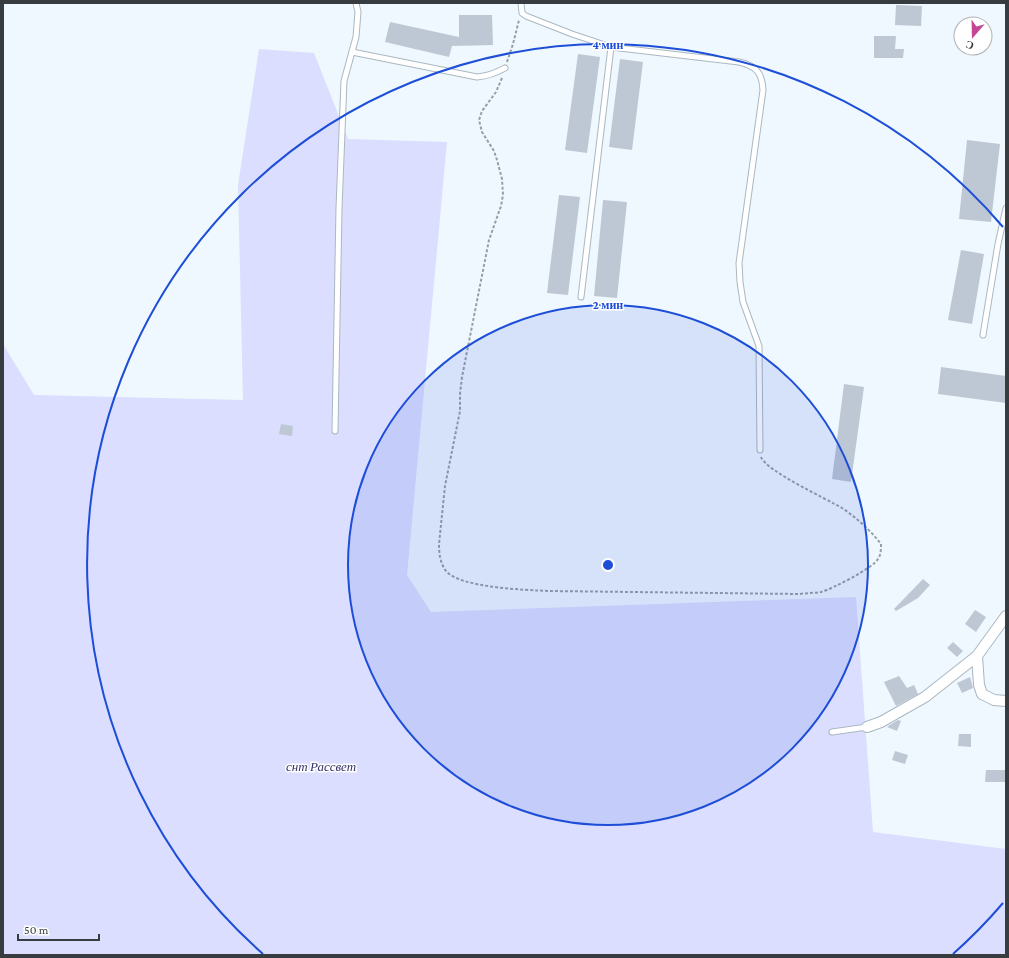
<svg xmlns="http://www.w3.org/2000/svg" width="1009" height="958" font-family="'Crimson Pro',serif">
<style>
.green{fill:#dbdefe}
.building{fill:#bec7d4}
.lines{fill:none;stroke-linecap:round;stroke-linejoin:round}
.service-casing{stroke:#aab8c2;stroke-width:7}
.minor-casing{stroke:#aab8c2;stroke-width:12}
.path{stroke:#989fa4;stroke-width:2;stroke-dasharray:3 2;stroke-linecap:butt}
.service{stroke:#fff;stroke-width:5}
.minor{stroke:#fff;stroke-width:10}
.ring{fill:none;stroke:#1d4ed8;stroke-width:2}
.labels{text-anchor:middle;stroke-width:3;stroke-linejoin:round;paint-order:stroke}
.park-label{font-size:13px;font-style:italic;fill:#33326a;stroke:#fff}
.centre{fill:#1d4ed8;stroke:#fff;stroke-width:2}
.ring-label{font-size:12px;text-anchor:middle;font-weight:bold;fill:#1d4ed8;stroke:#fff;stroke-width:3;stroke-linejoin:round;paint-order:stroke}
</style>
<rect width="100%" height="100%" fill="#eff8fe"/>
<!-- green -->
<polygon class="green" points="259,49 314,53 348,139 447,142 407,575 431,612 856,597 873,832 1006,849 1006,955 3,955 3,344 34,395 243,400 238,185"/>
<!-- building -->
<g class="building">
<polygon points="896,5 922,6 921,26 895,25"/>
<polygon points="459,15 492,15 493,45 452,46 449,57 385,42 390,22 459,37"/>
<polygon points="874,36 896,36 895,49 904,49 903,58 874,58"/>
<polygon points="578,54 600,57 587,153 565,150"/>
<polygon points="620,59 643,62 632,150 609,147"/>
<polygon points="967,140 1000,144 991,222 959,219"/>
<polygon points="559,195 580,197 568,295 547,293"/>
<polygon points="603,200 627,202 617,298 594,296"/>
<polygon points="961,250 984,254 972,324 948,320"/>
<polygon points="941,367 1006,376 1006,403 938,394"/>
<polygon points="844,384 864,387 851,482 832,479"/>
<polygon points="281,424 293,426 292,436 279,434"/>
<polygon points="923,579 930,585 918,598 896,611 894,609"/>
<polygon points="975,610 986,617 976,632 965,624"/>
<polygon points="953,642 963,651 957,657 947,648"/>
<polygon points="899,676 907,688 914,685 918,694 896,706 884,682"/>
<polygon points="970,677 973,688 962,693 957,683"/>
<polygon points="898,720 901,721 897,731 887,727 888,726"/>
<polygon points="959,734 971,734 971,747 958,746"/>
<polygon points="895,751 908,755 905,764 892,760"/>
<polygon points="986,770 1006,770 1006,782 985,782"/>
</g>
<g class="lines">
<!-- service casing -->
<g class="service-casing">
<g id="service">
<polyline points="521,3 522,13 526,16 572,34 611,47 581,297"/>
<path d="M611,47L739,62C756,66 762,72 763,90L739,263L740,282L743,302L759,346L760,450"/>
<path d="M352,52L477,77C488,76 496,73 505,68"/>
<polyline points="983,335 998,244 1006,208"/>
<polyline points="335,431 339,208 344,81 356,37 358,12 356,3"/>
<polyline points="832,732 867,727"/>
</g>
</g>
<!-- minor casing -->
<g class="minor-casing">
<g id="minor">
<polyline points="977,656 979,685 982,694 994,700 1006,701"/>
<polyline points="867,727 881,722 925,697 977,656 1006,616"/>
</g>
</g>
<!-- path -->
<g class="path">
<polyline points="507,62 513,44 519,20"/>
<path d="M502,78L496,92L482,111L479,120L482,132L494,151L497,160L502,179L503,195L501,206L489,240L462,377L460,394V411L445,486L439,544C439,553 440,563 446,571C460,588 527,590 549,591L799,594C807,593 814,593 821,592C832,589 873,568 878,559C881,555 881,549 881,544C870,530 857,518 842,508C827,499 766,471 761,457"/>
</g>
<!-- service -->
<use href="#service" class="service"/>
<!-- minor -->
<use href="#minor" class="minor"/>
</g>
<!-- distance rings -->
<circle cx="608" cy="565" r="260" fill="#1d4ed8" fill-opacity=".12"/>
<g class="ring">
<circle cx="608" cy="565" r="260"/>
<path d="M1003 903A520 520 0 0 1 953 954M263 954A520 520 0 1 1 1003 227"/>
</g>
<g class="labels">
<!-- park labels -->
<g class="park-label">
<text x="321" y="771">снт Рассвет</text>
</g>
</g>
<circle cx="608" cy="565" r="6" class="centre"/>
<g class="ring-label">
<text x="608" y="49">4 мин</text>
<text x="608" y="309">2 мин</text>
</g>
<!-- border -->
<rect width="1009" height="958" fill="none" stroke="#363c40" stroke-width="8"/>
<!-- north arrow -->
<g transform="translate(973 36) rotate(200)"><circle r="19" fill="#ffffff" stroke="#afb1b3"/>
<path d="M0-3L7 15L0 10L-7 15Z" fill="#c44796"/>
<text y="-6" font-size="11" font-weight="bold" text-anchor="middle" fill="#363c40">С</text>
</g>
<!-- scale -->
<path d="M18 934v6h81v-6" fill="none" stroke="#363c40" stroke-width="2"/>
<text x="24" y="934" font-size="12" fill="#363c40" stroke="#ffffff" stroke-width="3" paint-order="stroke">50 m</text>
</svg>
